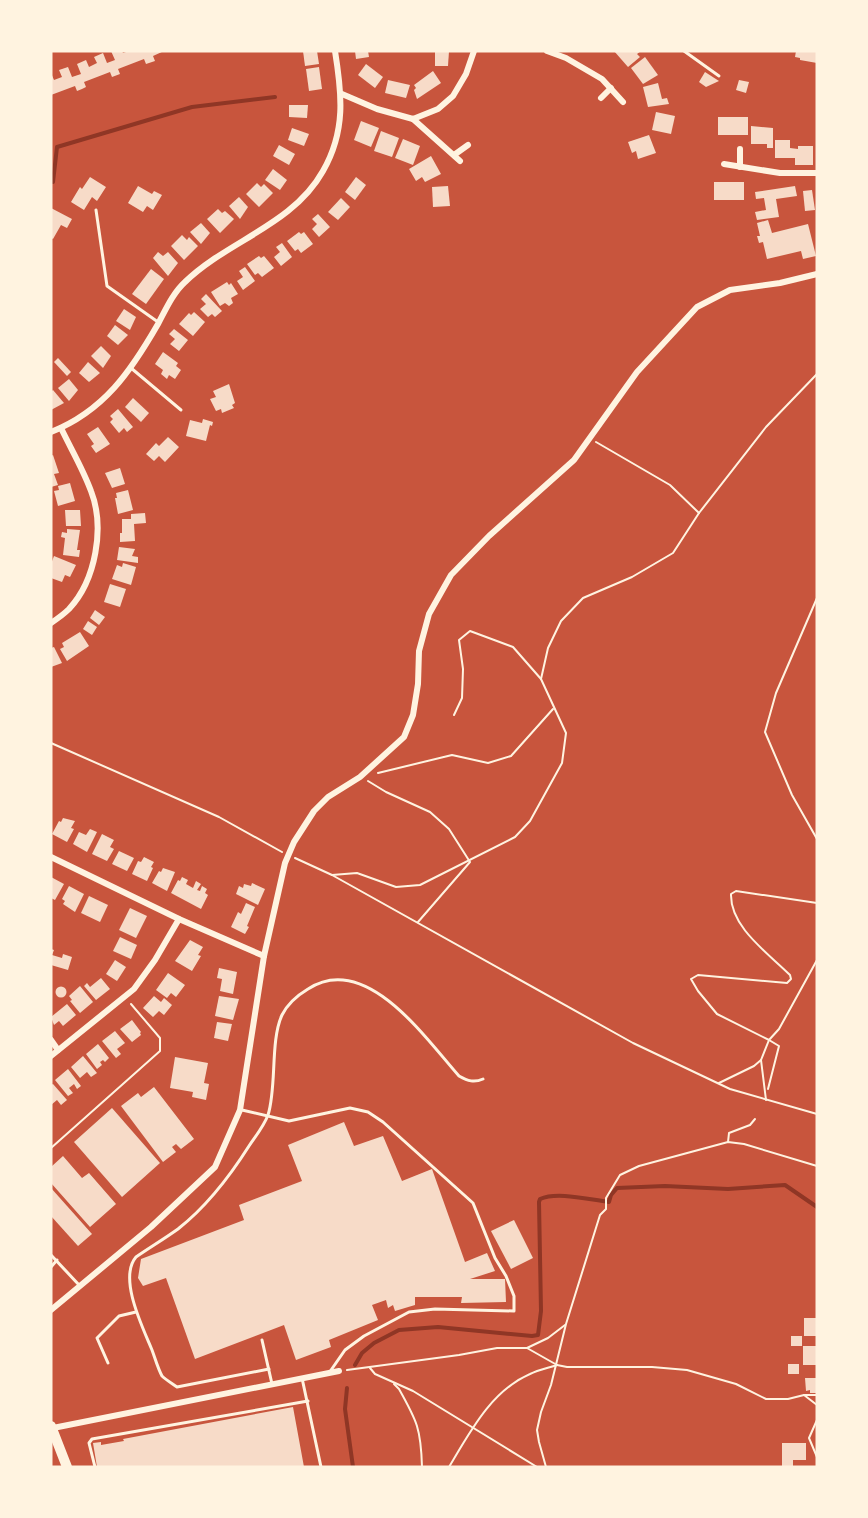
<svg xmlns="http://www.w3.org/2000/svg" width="868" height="1518" font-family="Manrope,sans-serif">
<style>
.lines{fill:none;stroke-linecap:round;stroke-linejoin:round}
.stream{stroke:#8f3625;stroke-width:4}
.building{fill:#f7dbc8}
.path{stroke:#fff3e0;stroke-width:2}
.service{stroke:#fff3e0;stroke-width:3}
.minor{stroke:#fff3e0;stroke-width:6}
.primary{stroke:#fff3e0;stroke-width:10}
</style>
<rect width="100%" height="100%" fill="#c8553d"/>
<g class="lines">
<!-- stream -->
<g class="stream">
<polyline points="53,182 57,147 192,107 275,97"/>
<path d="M355,1365L362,1353L374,1343L399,1330L438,1327L532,1336L538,1335L541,1311L539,1202L540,1199C558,1191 590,1200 609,1202L611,1195L617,1188L665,1186L728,1189L785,1185L817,1207"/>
<polyline points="347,1388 345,1409 353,1467"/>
</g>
</g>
<!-- building -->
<g class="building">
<polygon points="111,51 122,51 123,53 129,51 164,51 153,56 155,61 146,64 144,59 118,69 120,74 112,77 110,72 84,82 86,87 82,89 77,91 75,86 51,95 51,73 54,80 62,77 59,70 68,67 72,77 81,74 77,64 86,60 89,67 97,63 94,57 103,53 107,63 115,60"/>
<polygon points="303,51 317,51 319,64 305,66"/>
<polygon points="355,51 368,51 369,57 356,59"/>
<polygon points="435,51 449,51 448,66 435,66"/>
<polygon points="614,51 641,51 637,54 640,57 628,67"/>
<polygon points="796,51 817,51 817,63 800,60 800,58 795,57"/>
<polygon points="645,57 658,75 643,84 631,68"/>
<polygon points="366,64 383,77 375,88 358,75"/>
<polygon points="319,67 322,89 309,91 306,69"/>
<polygon points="433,71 441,83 417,99 414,90 416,88 414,85"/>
<polygon points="705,72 719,81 706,87 699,82"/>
<polygon points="388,80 410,85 406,98 385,93"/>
<polygon points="739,80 749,82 746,93 736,90"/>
<polygon points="658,83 662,99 667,98 669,104 648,107 643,87"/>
<polygon points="289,105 308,105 307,118 289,117"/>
<polygon points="656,112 675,116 671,134 652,130"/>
<rect x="718" y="117" width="30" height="18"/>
<polygon points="361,121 379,128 371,147 354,140"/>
<polygon points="751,126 773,128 773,148 767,148 767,144 751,144"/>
<polygon points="292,128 309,134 304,146 288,140"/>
<polygon points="381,131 399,138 392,157 374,151"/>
<polygon points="649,135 656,153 638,159 636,151 632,153 628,142"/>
<polygon points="403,139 420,146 413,165 395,158"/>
<polygon points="775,140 790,140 790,148 798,149 798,146 813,146 813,165 795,165 795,158 775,158"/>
<polygon points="279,145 295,154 289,165 273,156"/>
<polygon points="431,156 441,174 425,182 422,177 416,181 409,169"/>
<polygon points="273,169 287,180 280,190 265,180"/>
<polygon points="90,177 106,187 97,201 92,197 84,210 71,202 80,187 82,189"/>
<polygon points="356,177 366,185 355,200 345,192"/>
<rect x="714" y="182" width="30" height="18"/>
<polygon points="257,183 261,187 264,184 273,193 259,207 246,194"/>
<polygon points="138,186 152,194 154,191 162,195 153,210 147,206 143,212 128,203"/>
<polygon points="448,186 450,206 433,207 432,187"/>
<polygon points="795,186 797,196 776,199 779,217 757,220 755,212 766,210 764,198 756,199 755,192"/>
<polygon points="812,190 815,210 805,211 803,191"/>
<polygon points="239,197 248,207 240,219 229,206"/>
<polygon points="341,198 350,207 338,220 328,212"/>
<polygon points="51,208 72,219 67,228 61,225 53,239 51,238"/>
<polygon points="218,209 222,213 225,211 234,219 220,233 207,219"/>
<polygon points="318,214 330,227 319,237 312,229 317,224 312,219"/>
<polygon points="768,220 772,233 808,224 816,256 803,259 801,251 767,259 763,242 759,243 757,236 760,236 757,223"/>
<polygon points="201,223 210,233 201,244 190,232"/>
<polygon points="299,232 301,234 304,232 313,244 301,253 298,249 295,251 287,241"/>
<polygon points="182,235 187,240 189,237 198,246 184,260 171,246"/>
<polygon points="282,243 292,257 281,266 274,257 280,252 276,247"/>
<polygon points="158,252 163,256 168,252 178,263 168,276 153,258"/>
<polygon points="259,256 261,258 264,256 274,268 262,277 258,273 255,275 247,264"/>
<polygon points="245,267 255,281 243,290 237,281 243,277 239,271"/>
<polygon points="151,269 164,279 146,304 132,294"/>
<polygon points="227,282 229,285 231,283 238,294 231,298 233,303 229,306 225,303 220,306 211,292"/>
<polygon points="206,294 222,311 215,317 212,314 208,317 200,309 206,304 201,299"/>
<polygon points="124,309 136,317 130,330 116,321"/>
<polygon points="194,312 205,322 193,336 179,324 189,313 191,315"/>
<polygon points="115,325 128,335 118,345 107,336"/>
<polygon points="174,329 188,340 179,351 170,344 175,339 169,334"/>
<polygon points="101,346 111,356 103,368 91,356"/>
<polygon points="163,352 178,363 176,366 181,370 175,379 169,375 167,379 161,374 163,370 155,364"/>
<polygon points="58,358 71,372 67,376 54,362"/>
<polygon points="88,362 100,373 89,382 79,373"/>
<polygon points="69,379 78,390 69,401 58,388"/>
<polygon points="229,384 235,403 232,405 234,408 222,413 221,409 216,411 210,399 216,397 213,391"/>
<polygon points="53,390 64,403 51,410 51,392"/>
<polygon points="133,398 149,413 141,422 125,407"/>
<polygon points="118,409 133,427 127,432 124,428 119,433 110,422 113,419 110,416"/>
<polygon points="203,419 213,422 212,426 210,425 206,441 186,436 190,420 202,423"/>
<polygon points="98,427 110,444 96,453 91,446 94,444 87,434"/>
<polygon points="168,437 179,447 165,462 159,456 154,461 146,454 156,443 159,446"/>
<polygon points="53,455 59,473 54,474 58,485 51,487 51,456"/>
<polygon points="120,468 125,484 112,488 105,473"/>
<polygon points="70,483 75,501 58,506 54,491 59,490 58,486"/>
<polygon points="128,490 133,510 118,514 115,498 117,498 116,493"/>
<polygon points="65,510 80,510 81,526 66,526"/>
<polygon points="145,513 146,523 134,524 135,541 120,542 120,533 122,533 122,519 131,519 131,514"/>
<polygon points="67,529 80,530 77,550 80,550 79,557 63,555 65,538 61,537 62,532 67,533"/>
<polygon points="119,547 135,549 132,556 138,557 138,563 117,560"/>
<polygon points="54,556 76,565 70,577 65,575 62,582 51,578 51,564"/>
<polygon points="123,563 136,567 131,585 112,579 117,565 122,567"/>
<polygon points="110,584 126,589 120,607 104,602"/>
<polygon points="95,610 105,617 99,625 90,618"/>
<polygon points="88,621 97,627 92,635 83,629"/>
<polygon points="80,632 89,646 67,661 60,649 64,647 62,643"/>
<polygon points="54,647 62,663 51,667 51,648"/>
<polygon points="63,818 75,821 71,828 74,829 67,842 52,834 59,821 61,822"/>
<polygon points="90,829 97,832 87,852 73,844 79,832 86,835"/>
<polygon points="102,834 114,840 110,847 114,849 107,861 92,854"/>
<polygon points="119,851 134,858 127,871 112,864"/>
<polygon points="144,857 154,862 151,867 153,868 147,881 132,874 138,861 141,862"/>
<polygon points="163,868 175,872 167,891 152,883 159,871 161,872"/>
<polygon points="51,877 64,884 55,900 51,898"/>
<polygon points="182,877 188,880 186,884 193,888 196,881 201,884 197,890 200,891 202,886 207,889 205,893 208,895 201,909 171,893 178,880 180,881"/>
<polygon points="252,883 265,889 258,905 236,894 239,886 243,888 244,884 251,886"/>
<polygon points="69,886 84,894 75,912 63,904 65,901 62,899"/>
<polygon points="89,896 108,905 100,922 81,913"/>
<polygon points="246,903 255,907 247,926 249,927 245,934 231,927 238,912 241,914"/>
<polygon points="130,908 147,916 136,938 119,930"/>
<polygon points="120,937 137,945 131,959 113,951"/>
<polygon points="190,940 203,947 198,955 201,956 192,971 175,961"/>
<polygon points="51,949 54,950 52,955 62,958 63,954 72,957 68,970 51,965"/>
<polygon points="115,960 126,967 117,981 106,974"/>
<polygon points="219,968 237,972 233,994 220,991 222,979 217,978"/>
<polygon points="168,973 185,985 176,997 171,993 167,998 156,990"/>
<polygon points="101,978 110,989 96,1000 84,986 87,983 90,987"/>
<polygon points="80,986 93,1002 80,1013 70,1001 72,1000 69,996"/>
<circle cx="61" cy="992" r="5.5"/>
<polygon points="154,996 161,1002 164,998 172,1005 164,1015 159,1011 153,1017 143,1008"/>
<polygon points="219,996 239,999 233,1020 215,1016"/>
<polygon points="67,1004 76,1015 63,1026 59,1021 54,1025 51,1017"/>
<polygon points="132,1020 141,1032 140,1033 141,1035 132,1042 120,1029"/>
<polygon points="217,1022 232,1024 228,1041 214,1038"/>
<polygon points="115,1031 125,1043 117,1049 121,1054 116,1058 102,1041"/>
<polygon points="98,1044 109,1058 105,1062 103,1060 100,1062 102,1065 97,1069 86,1054"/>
<polygon points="83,1056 97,1073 91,1077 87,1072 80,1078 71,1067"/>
<polygon points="175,1057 208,1063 204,1083 209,1084 206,1100 192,1097 193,1092 170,1088"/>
<polygon points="68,1069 81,1086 77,1089 74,1084 69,1088 73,1093 68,1096 55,1080"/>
<polygon points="53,1084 67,1100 61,1105 57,1100 51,1105 51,1085"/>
<polygon points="154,1087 194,1139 181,1149 176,1144 172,1147 176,1152 163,1162 121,1106 138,1093 141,1097"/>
<polygon points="112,1108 160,1163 122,1197 74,1142"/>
<polygon points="344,1122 354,1146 383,1136 402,1181 432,1169 465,1262 487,1253 495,1271 470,1279 505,1279 506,1302 461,1303 462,1297 415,1297 415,1305 395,1311 393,1305 388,1308 386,1300 372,1305 378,1320 329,1340 331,1347 296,1360 284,1325 195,1359 166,1278 143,1286 138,1278 141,1259 244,1220 239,1205 302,1181 288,1145"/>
<polygon points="63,1156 82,1178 89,1173 116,1204 90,1227 51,1183 51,1167"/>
<polygon points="51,1188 92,1234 78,1246 51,1216"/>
<polygon points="514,1220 533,1258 511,1269 491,1231"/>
<rect x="804" y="1318" width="13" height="18"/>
<rect x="791" y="1336" width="11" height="10"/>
<rect x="803" y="1346" width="14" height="19"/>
<rect x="788" y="1364" width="11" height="10"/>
<polygon points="805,1378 817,1378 817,1393 810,1393 810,1390 806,1391"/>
<polygon points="293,1407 304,1467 97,1467 93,1443 101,1442 101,1445 124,1441 123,1439"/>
<polygon points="782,1443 806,1443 806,1460 793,1460 793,1467 782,1467"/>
</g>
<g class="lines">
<!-- path -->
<g class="path">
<polyline points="596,442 670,485 699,513"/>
<polyline points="817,598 776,693 765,732 792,795 817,839"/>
<polyline points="454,715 462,698 463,669 459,640 470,631 513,647 541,679"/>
<polyline points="51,743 219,817 282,852"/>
<polyline points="378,773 452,755 488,763 511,756 553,709"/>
<polyline points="368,781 386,792 430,812 449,829 470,862 418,922"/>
<polyline points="295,858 332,875 633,1043 730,1089 817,1114"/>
<polyline points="332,875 357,873 396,887 420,885 515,837 530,821 562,763 566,733 541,679 548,648 561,621 583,598 632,577 673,553 699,513 766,427 817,374"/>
<polyline points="719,1083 754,1066 761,1060"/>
<polyline points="768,1089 779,1046 769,1040 779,1029 817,960"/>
<path d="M766,1100L761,1060L769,1040L717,1014L698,991L691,979L698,975L787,983L791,979L790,975C768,953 730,927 731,894L736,891L817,903"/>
<polyline points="728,1142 729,1133 750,1125 755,1119"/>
<polyline points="51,1148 160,1051 160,1038 131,1004"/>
<polyline points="527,1348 548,1338 565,1325"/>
<polyline points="370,1368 375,1374 413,1391 537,1467"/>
<polyline points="347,1370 459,1355 497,1348 527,1348 557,1365 567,1367 652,1367 687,1370 736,1384 766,1399 788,1399 804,1395 817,1395"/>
<path d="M394,1384L399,1389C417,1421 421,1429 422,1467"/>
<polyline points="804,1395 817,1405"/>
<polyline points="817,1420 809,1438 817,1457"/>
<path d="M449,1467C470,1432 491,1391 530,1374C538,1370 548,1368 557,1365"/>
<polyline points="546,1467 539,1442 537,1430 541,1412 551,1385 566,1324 600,1215 606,1209 606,1198 620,1175 639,1166 728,1142 744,1144 817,1166"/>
</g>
<!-- service -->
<g class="service">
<polyline points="684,51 719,76"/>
<polyline points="96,210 107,286 158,322"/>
<polyline points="131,368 181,410"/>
<polyline points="242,1110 289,1121 350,1108 368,1112 383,1122 473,1203 495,1258 506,1276 514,1296 514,1311 435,1309 409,1312 364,1336 345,1350 329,1373"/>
<polyline points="51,1255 80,1286"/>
<polyline points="51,1267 57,1260"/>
<polyline points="262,1340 272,1384"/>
<polyline points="108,1363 97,1338 119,1316 136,1312"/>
<path d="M269,1369L177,1387C173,1384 166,1380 162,1376C158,1369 155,1358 152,1350C143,1328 118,1278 136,1257C149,1248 164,1239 178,1229C206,1207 230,1176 249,1146C255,1137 264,1126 268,1115C277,1087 270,1041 282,1015C287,1005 298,995 308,989C366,951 426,1039 459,1076C468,1081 474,1083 483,1079"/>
<polyline points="302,1378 321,1467"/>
<polyline points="95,1467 89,1443 92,1439 308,1401"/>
</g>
<!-- minor -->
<g class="minor">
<polyline points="547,51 566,58 602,79 623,102"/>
<polyline points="342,94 377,109 413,119 438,109 453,96 466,74 474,51"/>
<polyline points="601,98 611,88"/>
<polyline points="413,119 460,161"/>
<polyline points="454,155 468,145"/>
<polyline points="724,164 780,173 817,173"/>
<polyline points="740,167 740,149"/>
<path d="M51,432C104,411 131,371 158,324C166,309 173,293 185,282C227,241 293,225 323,171C346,131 342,94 335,51"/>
<path d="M51,623C57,619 64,614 69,609C96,580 105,527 91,491C83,469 71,449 61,428"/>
<polyline points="51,857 179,919 264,956"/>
<polyline points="51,1040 58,1050"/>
<polyline points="51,1056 134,989 155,960 179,919"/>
<polyline points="51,1310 151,1227 215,1167 240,1110 264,956 285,863 294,842 314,811 328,797 360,777 404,737 413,715 418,684 419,651 429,614 451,575 489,536 574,460 637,372 697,307 730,290 780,283 817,274"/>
<polyline points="53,1428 339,1371"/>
</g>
<!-- primary -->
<polyline class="primary" points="51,1426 67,1467"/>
</g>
<!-- border -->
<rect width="868" height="1518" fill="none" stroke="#fff3e0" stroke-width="105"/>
</svg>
